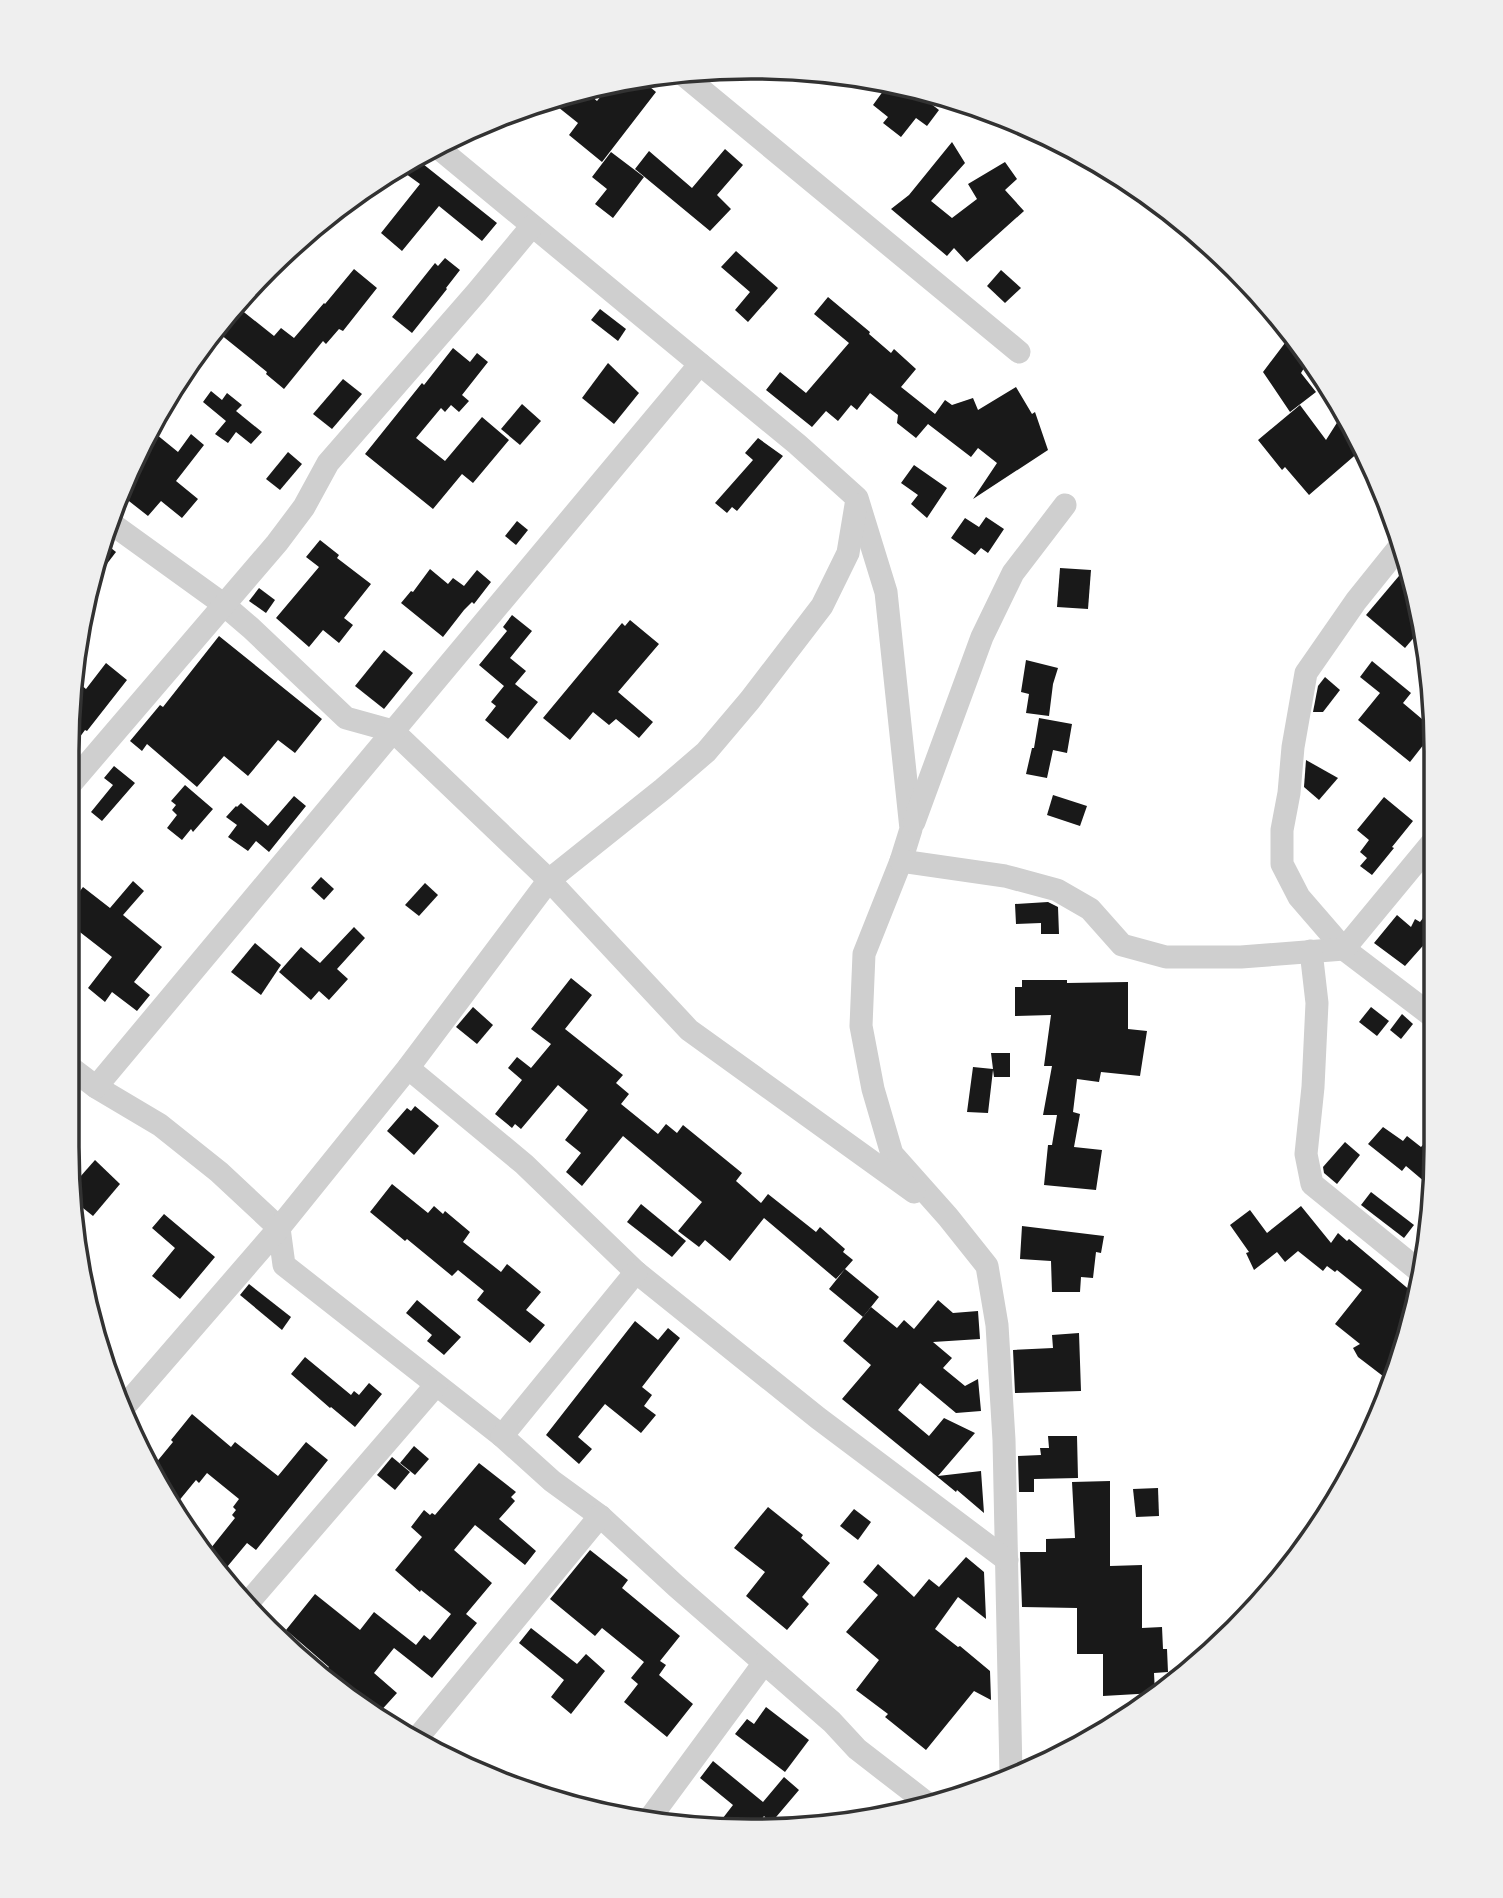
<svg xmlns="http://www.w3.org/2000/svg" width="1503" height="1898" font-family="Commissioner,sans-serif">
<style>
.building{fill:#191919}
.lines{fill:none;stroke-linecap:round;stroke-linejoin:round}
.street{stroke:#cfcfcf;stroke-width:23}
.rim{fill:none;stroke:#323232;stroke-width:3.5}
</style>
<rect width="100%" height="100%" fill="#fff"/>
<!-- building -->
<g class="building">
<polygon points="639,78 656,92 602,162 569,135 578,123 548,99 584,90 597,101 610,85"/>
<polygon points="889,83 909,87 939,110 927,126 916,118 901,137 883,123 888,117 873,105"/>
<polygon points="952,142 965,163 931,201 952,218 977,199 968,184 1005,162 1017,179 1005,190 1024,211 967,262 954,248 947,256 891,209 909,195"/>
<polygon points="725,149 743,165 717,195 731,209 710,231 635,169 649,151 692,188"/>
<polygon points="611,152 644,177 613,218 595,204 607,189 592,177"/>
<polygon points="413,156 497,223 482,241 439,206 402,251 381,233 420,184 402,171"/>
<polygon points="736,251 778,288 748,322 735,310 750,292 721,267"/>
<polygon points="445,258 460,270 446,288 447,289 412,333 392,317 435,263 438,266"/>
<polygon points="354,269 377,288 343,331 339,329 326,344 323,341 284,389 266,374 267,372 215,330 235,305 274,336 281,328 294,338 324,303 325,304"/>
<polygon points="1001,270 1021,288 1005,303 987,286"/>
<polygon points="828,297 870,332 869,334 891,353 894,349 916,369 901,387 935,414 945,400 952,405 973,398 978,410 1016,387 1032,414 1035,412 1048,450 973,499 997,463 978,448 971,457 928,424 916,438 897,423 898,415 870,393 857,410 851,405 838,421 826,411 812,427 766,390 780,372 806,393 849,343 814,314"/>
<polygon points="600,309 626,329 618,341 591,320"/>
<polygon points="1288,339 1300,347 1309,360 1301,373 1316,392 1290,412 1263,372"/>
<polygon points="453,348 470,362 477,353 488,362 462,395 469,401 459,412 451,405 445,412 441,408 416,438 445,461 482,417 509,440 473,483 462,474 433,509 365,454 422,383 424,385"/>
<polygon points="608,363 639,393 614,424 582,398"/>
<polygon points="343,379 362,394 332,429 313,414"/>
<polygon points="211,391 222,400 227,393 242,405 236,411 262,432 251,444 236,432 228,443 215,434 226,421 203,402"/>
<polygon points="522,404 541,421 520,445 501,429"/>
<polygon points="1300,405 1326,440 1340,418 1349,418 1360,446 1360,451 1309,495 1285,467 1282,470 1258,440"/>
<polygon points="151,430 178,452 191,434 204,445 176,481 198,499 182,518 161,501 148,516 120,494 146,437"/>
<polygon points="758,438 783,456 737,511 732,507 727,513 715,503 753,460 745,453"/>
<polygon points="288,452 302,464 280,490 266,479"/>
<polygon points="914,465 947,488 927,518 911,504 918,495 901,483"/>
<polygon points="986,517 1004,529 988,553 981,548 975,555 951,538 965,518 979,527"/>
<polygon points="517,521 528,530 516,545 505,536"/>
<polygon points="101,540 116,552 93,582 98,555"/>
<polygon points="320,540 339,555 337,558 371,584 344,618 353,625 339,643 323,630 309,647 276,618 319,567 306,557"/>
<polygon points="1060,568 1091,570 1088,609 1057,607"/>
<polygon points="430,569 448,584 453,578 464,586 477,570 491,582 474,604 472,602 464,610 443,637 401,603 411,591 413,592"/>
<polygon points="1404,570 1414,577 1422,628 1405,648 1366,615"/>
<polygon points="259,588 275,600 266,613 249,601"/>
<polygon points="512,615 532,631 510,658 526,671 515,684 538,702 508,739 485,720 496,706 491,702 504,686 479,665 507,631 503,627"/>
<polygon points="630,620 659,644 618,692 653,722 639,738 616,719 609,725 593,712 570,740 543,718 622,623 625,626"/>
<polygon points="219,636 322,719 295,753 278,740 248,776 224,756 197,787 147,744 142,751 130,741 160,705 163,707"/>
<polygon points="384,650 413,673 384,709 355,686"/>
<polygon points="1026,660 1058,668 1053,684 1049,716 1026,713 1029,694 1021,692"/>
<polygon points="1372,661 1411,693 1403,703 1435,730 1410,762 1358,720 1380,693 1360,677"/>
<polygon points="106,663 127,680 87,731 85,730 68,753 68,707 74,679 86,689"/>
<polygon points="1325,677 1340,690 1323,712 1313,712 1318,686"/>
<polygon points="1039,718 1072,724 1067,753 1053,750 1047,778 1026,774 1032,748 1034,748"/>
<polygon points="1306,760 1338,778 1319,800 1304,787"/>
<polygon points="114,766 135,783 102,821 91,812 113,785 104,778"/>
<polygon points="185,785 213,809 193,832 191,829 182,840 167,828 177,815 172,810 176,805 171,801"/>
<polygon points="1053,795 1087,806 1080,826 1047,815"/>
<polygon points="294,796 306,806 269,852 256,841 248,851 228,837 237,825 226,817 236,806 237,807 241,803 268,826"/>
<polygon points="1384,797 1413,821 1392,847 1394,848 1372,875 1360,866 1367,858 1360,852 1369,840 1357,830"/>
<polygon points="321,877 334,889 324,900 311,888"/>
<polygon points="133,881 144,891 123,915 162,947 134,982 150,995 137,1011 112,992 105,1002 88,988 112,957 67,922 67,894 74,899 83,887 110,908"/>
<polygon points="425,883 438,895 419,916 405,905"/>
<polygon points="1048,902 1058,907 1059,934 1041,934 1041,923 1016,924 1015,904"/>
<polygon points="1397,915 1411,927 1415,919 1420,922 1423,918 1436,925 1436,931 1405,966 1374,943"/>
<polygon points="354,927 365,938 337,969 348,979 329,1000 319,991 311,1000 279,972 301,947 320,963"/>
<polygon points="255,943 281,965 261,995 231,972"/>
<polygon points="571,978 592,995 565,1029 623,1075 616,1083 629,1094 621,1104 658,1134 666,1124 677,1133 683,1125 742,1173 736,1181 761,1203 768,1194 816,1232 820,1227 845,1249 843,1252 853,1260 845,1269 879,1297 863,1317 829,1289 845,1269 836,1279 764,1218 730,1261 705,1240 699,1247 678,1231 702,1202 623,1136 582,1186 566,1172 581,1153 565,1140 588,1110 558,1085 521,1129 515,1124 512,1128 495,1114 522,1080 508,1068 517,1057 531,1068 551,1044 531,1029"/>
<polygon points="1022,980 1067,980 1067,983 1128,982 1128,1029 1147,1031 1140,1076 1101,1072 1099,1082 1077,1079 1073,1112 1080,1114 1074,1147 1102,1150 1096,1190 1044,1185 1048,1145 1052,1145 1057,1115 1043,1115 1052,1066 1044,1066 1051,1015 1015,1016 1015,987 1022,987"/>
<polygon points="473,1007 493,1025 477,1044 456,1027"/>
<polygon points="1371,1007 1389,1021 1377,1036 1359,1022"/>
<polygon points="1402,1014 1413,1024 1401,1039 1390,1030"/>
<polygon points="991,1053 1010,1053 1010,1077 994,1077 993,1070 988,1113 967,1112 973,1067 993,1069"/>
<polygon points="415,1106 439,1126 414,1155 387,1131 407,1108 411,1111"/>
<polygon points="1383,1127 1403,1141 1407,1136 1421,1147 1436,1130 1432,1188 1406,1166 1402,1171 1368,1144"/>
<polygon points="1345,1142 1360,1155 1337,1184 1324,1173 1323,1167"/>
<polygon points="95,1160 120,1184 93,1216 73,1200 72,1186"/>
<polygon points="392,1184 428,1213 434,1206 443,1214 445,1211 470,1232 463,1242 501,1272 507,1264 541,1292 526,1310 545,1325 530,1343 477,1300 484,1291 458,1270 452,1276 407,1239 405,1241 370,1212"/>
<polygon points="1371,1192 1414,1225 1404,1238 1361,1205"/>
<polygon points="641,1204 686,1241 672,1257 627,1222"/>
<polygon points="1301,1206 1331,1243 1338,1233 1347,1241 1349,1239 1418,1297 1392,1383 1358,1357 1353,1348 1360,1344 1335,1324 1362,1290 1337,1270 1335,1272 1327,1266 1323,1271 1298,1251 1285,1262 1277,1252 1254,1270 1246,1253 1249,1252 1230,1225 1250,1210 1267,1233"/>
<polygon points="164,1214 215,1257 180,1299 152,1276 175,1248 152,1228"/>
<polygon points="1022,1226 1104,1236 1101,1253 1096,1252 1093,1278 1081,1277 1080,1292 1052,1292 1051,1261 1020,1259"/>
<polygon points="249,1284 291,1317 282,1330 240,1295"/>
<polygon points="417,1300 461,1337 444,1355 427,1341 432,1335 406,1313"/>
<polygon points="938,1300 953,1313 978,1311 980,1339 933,1342 952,1358 943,1368 965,1386 978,1379 981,1411 956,1413 920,1383 898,1410 929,1436 944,1418 975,1433 938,1476 981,1471 984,1513 957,1490 956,1492 842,1399 871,1365 843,1341 871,1307 897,1328 904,1320 914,1329"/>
<polygon points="635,1321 658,1340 668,1328 680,1338 642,1387 652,1395 644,1406 656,1415 641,1433 605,1404 578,1437 592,1449 579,1464 546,1435"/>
<polygon points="1079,1333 1081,1391 1015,1393 1013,1350 1053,1348 1052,1335"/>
<polygon points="305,1357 351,1395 354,1391 359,1395 369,1383 382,1394 355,1427 331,1407 330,1408 291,1374"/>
<polygon points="192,1414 231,1447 235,1442 278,1476 306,1442 328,1460 256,1550 247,1543 222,1573 207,1553 235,1518 232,1515 236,1510 233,1507 239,1499 207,1473 199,1483 196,1480 173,1508 158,1489 150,1470 173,1442 171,1440"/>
<polygon points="1048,1436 1077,1436 1078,1478 1034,1479 1034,1492 1019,1492 1018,1456 1041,1455 1040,1448 1049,1448"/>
<polygon points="414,1446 429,1459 415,1475 400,1463"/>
<polygon points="392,1457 410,1472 395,1490 377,1475"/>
<polygon points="479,1463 516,1492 511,1497 515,1501 499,1519 536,1551 525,1565 475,1525 454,1550 492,1583 466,1614 477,1623 432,1678 394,1648 374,1673 397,1693 377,1715 325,1672 329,1667 286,1630 315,1594 360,1630 374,1612 416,1645 424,1635 430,1640 451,1614 421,1590 420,1592 395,1570 422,1537 411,1527 424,1510 430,1515 432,1513 435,1515"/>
<polygon points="1110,1481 1110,1566 1142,1565 1142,1628 1162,1627 1163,1649 1167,1649 1168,1672 1154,1673 1155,1693 1103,1696 1103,1654 1077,1654 1077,1608 1022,1607 1020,1552 1046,1552 1046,1539 1075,1538 1072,1482"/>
<polygon points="1158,1488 1159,1516 1136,1517 1133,1489"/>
<polygon points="768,1507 803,1535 801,1538 830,1563 802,1597 809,1604 787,1630 746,1596 765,1572 734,1548"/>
<polygon points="854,1509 871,1522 858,1540 840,1526"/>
<polygon points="590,1550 628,1580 622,1588 680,1636 660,1661 666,1665 659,1675 693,1704 667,1737 624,1702 638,1684 631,1678 644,1662 602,1628 595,1636 550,1599"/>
<polygon points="966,1557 984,1572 986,1619 958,1597 935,1629 958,1647 960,1646 990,1671 991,1700 974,1691 926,1750 885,1717 888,1714 856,1690 879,1660 846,1632 878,1595 863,1582 878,1564 914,1597 929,1579 939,1587"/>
<polygon points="531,1628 577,1664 586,1654 605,1671 571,1714 551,1697 564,1680 519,1643"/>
<polygon points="766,1707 809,1740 785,1772 735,1734 747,1719 754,1724"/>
<polygon points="713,1761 763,1802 784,1777 799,1790 771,1823 764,1816 753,1831 716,1827 733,1805 700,1778"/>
</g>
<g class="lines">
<!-- street -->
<g class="street">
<polyline points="680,72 1019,352"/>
<polyline points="436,146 797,444 857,498 886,592 911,829 901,861 864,954 861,1026 873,1089 892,1154 948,1217 987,1266 997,1325 1004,1440 1011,1774"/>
<polyline points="108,521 223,604 251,628 346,718 393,731 549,880 689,1030 914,1192"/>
<polyline points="1401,545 1356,601 1306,673 1293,747 1289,793 1282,830 1282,864 1299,897 1344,949 1436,1019"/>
<polyline points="68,787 277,543 304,507 328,463 477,292 532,226"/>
<polyline points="914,822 982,637 1013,573 1065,505"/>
<polyline points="901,861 1005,876 1057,890 1090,909 1122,945 1166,957 1241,957 1344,949 1435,839"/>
<polyline points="1311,951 1317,1003 1313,1087 1306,1154 1312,1184 1424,1275"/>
<polyline points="67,1065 96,1087 160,1125 219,1172 279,1228 284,1265 502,1436 552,1481 600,1516 676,1586 832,1722 857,1749 932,1807"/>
<polyline points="408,1068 524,1164 636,1272 818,1418 1007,1560"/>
<polyline points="96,1087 700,364"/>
<polyline points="124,1407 279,1228 408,1068 549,880 663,789 706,752 750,700 822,606 848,553 856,505"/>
<polyline points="502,1436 636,1272"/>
<polyline points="247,1604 436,1385"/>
<polyline points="414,1742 600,1516"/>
<polyline points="650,1818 764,1663"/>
</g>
</g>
<!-- crop -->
<path d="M0 0H1503V1898H0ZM751 79H752A672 672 0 0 1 1424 751V1147A672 672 0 0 1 752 1819H751A672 672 0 0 1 79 1147V751A672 672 0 0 1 751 79Z" fill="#efefef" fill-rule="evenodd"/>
<path class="rim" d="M751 79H752A672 672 0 0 1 1424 751V1147A672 672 0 0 1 752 1819H751A672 672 0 0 1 79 1147V751A672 672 0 0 1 751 79Z"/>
</svg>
